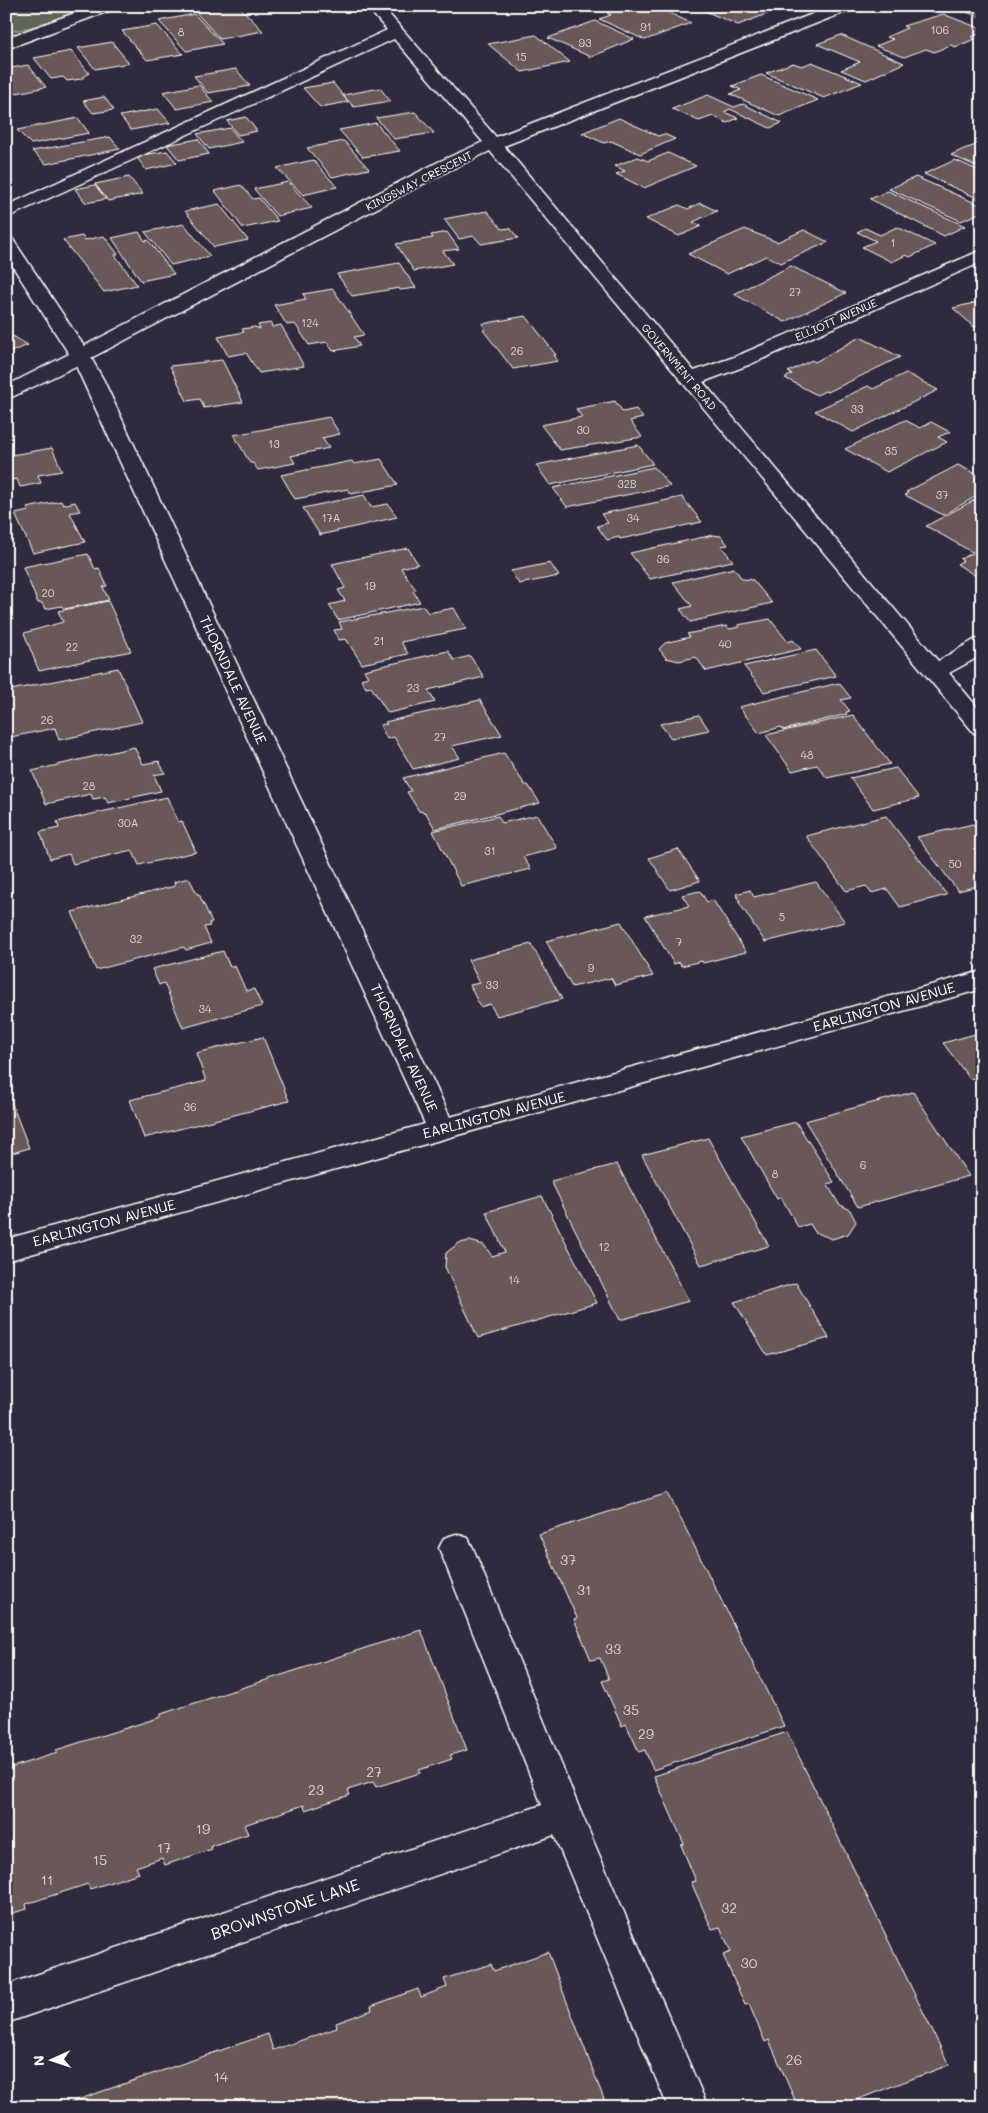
<svg xmlns="http://www.w3.org/2000/svg" width="988" height="2113" font-family="Mali,sans-serif">
<style>
.green{fill:#5f6558;stroke:#afb2ac}
.building{fill:#6a5958;stroke:#fff}
.lines{fill:none;stroke-linecap:round;stroke-linejoin:round}
.minor-casing{stroke:#fff;stroke-width:3}
.minor{fill:#2f2a3d;fill-rule:evenodd}
.labels{text-anchor:middle;stroke-width:4;stroke-linejoin:round;paint-order:stroke}
.number-label{font-size:11px;fill:#dad6d5}
.far-street-label{font-size:11px;fill:#fff;stroke:#2f2a3d}
.street-label{font-size:14px;fill:#fff;stroke:#2f2a3d}
.near-number-label{font-size:14px;fill:#dad6d5}
.near-street-label{font-size:16px;fill:#fff;stroke:#2f2a3d}
</style>
<rect width="100%" height="100%" fill="#2f2a3d"/>
<filter id="ink" filterUnits="userSpaceOnUse"><feTurbulence type="fractalNoise" baseFrequency=".02" numOctaves="2"/><feDisplacementMap in="SourceGraphic" scale="10" xChannelSelector="R" yChannelSelector="G"/><feConvolveMatrix kernelMatrix="1 2 1 2 8 2 1 2 1" color-interpolation-filters="sRGB"/></filter>
<g filter="url(#ink)">
<!-- green -->
<polygon class="green" points="6,6 87,6 48,23 6,33"/>
<!-- building -->
<g class="building">
<polygon points="190,6 239,6 263,31 220,39"/>
<polygon points="626,6 654,6 691,23 645,40 599,19 611,15 607,13"/>
<polygon points="693,6 758,6 772,12 738,25"/>
<polygon points="951,6 982,6 982,18"/>
<polygon points="194,14 223,44 186,51 159,21"/>
<polygon points="943,14 982,29 982,33 971,37 975,39 955,47 951,45 934,52 926,49 904,57 876,46 893,39 886,37 907,28 903,26"/>
<polygon points="595,21 634,39 591,57 548,38"/>
<polygon points="157,25 183,54 147,60 122,31"/>
<polygon points="536,35 570,62 522,72 488,44"/>
<polygon points="841,35 904,63 866,80 841,70 860,62 817,44"/>
<polygon points="112,42 129,63 95,69 78,48"/>
<polygon points="71,51 89,73 81,79 67,81 63,77 51,79 34,58"/>
<polygon points="812,62 862,83 824,98 766,73 793,63 802,66"/>
<polygon points="28,65 46,87 12,94 6,87 6,69"/>
<polygon points="236,69 250,86 208,93 194,76"/>
<polygon points="761,75 818,100 779,116 730,94 741,90 732,86"/>
<polygon points="333,83 348,102 320,107 303,88"/>
<polygon points="199,85 213,102 177,109 163,92"/>
<polygon points="380,88 390,101 354,107 343,95"/>
<polygon points="708,95 734,107 743,104 782,123 770,128 730,109 724,112 738,118 727,123 713,116 699,121 672,109"/>
<polygon points="104,97 114,110 93,113 83,101"/>
<polygon points="158,109 170,123 131,130 120,116"/>
<polygon points="415,112 434,133 394,139 376,118"/>
<polygon points="246,117 257,131 238,135 227,121"/>
<polygon points="78,118 89,133 31,144 17,130"/>
<polygon points="619,118 658,136 664,134 675,139 640,154 611,141 604,143 582,133"/>
<polygon points="376,123 400,151 363,157 339,130"/>
<polygon points="230,128 242,142 209,149 197,134"/>
<polygon points="110,137 120,149 46,164 32,151"/>
<polygon points="198,139 209,154 179,160 167,145"/>
<polygon points="344,141 369,169 332,177 307,148"/>
<polygon points="982,143 982,169 951,155 964,149"/>
<polygon points="167,151 177,163 146,170 136,156"/>
<polygon points="668,153 696,166 644,188 616,174 625,171 615,166 638,157 648,161"/>
<polygon points="313,160 337,187 303,195 277,168"/>
<polygon points="955,160 982,172 982,197 979,199 924,174"/>
<polygon points="129,177 143,194 108,201 95,184"/>
<polygon points="916,177 982,206 982,212 961,221 889,189"/>
<polygon points="288,182 312,208 277,216 254,189"/>
<polygon points="95,185 106,199 86,203 75,189"/>
<polygon points="241,185 253,199 259,198 278,221 243,228 215,191"/>
<polygon points="888,191 965,226 944,236 870,199"/>
<polygon points="700,203 717,211 693,222 701,226 679,236 646,219 679,205 688,209"/>
<polygon points="219,204 248,240 214,247 185,211"/>
<polygon points="487,211 502,229 510,228 518,238 481,244 474,236 459,239 444,219"/>
<polygon points="184,224 210,256 171,265 145,232"/>
<polygon points="897,227 935,245 910,257 906,255 892,262 862,247 876,241 857,232 865,228 880,235"/>
<polygon points="745,229 777,242 804,230 828,242 781,263 766,256 727,274 688,254"/>
<polygon points="139,232 145,241 148,240 174,274 141,281 112,238"/>
<polygon points="447,232 459,249 443,251 453,264 414,271 396,244 433,238 431,235"/>
<polygon points="82,236 85,240 104,236 118,254 115,255 137,285 104,292 63,240"/>
<polygon points="399,263 416,288 400,290 399,288 352,296 337,274"/>
<polygon points="791,266 846,293 785,322 734,294"/>
<polygon points="333,289 364,335 354,337 360,346 333,351 327,342 309,345 295,324 287,325 274,305 306,299 303,294"/>
<polygon points="982,301 982,326 974,327 953,308"/>
<polygon points="526,316 556,355 554,355 558,361 513,369 483,330 486,330 482,324"/>
<polygon points="271,323 272,327 281,325 304,366 259,373 246,353 228,356 218,337 244,332 242,329 255,327 260,329 258,325"/>
<polygon points="6,332 28,345 6,354"/>
<polygon points="860,337 900,357 828,392 825,391 817,395 785,378 792,374 788,372 812,360 815,362"/>
<polygon points="222,360 243,402 204,408 200,399 187,401 170,366"/>
<polygon points="906,373 938,390 853,432 815,411 868,386 873,389"/>
<polygon points="615,401 623,412 636,409 643,418 630,421 642,437 560,450 541,425 582,417 576,409"/>
<polygon points="329,417 340,434 322,438 329,448 291,456 295,463 258,470 253,463 250,463 234,435"/>
<polygon points="905,420 920,428 931,422 950,432 938,437 947,442 887,472 845,449"/>
<polygon points="638,445 653,464 550,485 536,465"/>
<polygon points="52,448 62,471 38,475 41,483 20,487 17,479 6,481 6,456"/>
<polygon points="381,459 398,485 351,494 348,489 295,499 281,475 352,461 354,464"/>
<polygon points="958,465 982,477 982,493 943,515 905,495 908,493 906,492"/>
<polygon points="654,467 670,486 567,507 553,488"/>
<polygon points="364,495 371,507 388,504 397,517 320,535 303,508"/>
<polygon points="982,496 982,546 972,552 926,526"/>
<polygon points="682,497 702,522 620,539 619,537 607,540 597,526 608,523 601,514"/>
<polygon points="61,501 63,505 75,502 80,511 70,513 85,542 33,553 15,514 29,511 27,508"/>
<polygon points="713,535 721,536 728,545 721,546 733,561 650,579 630,553"/>
<polygon points="408,548 418,564 401,568 416,590 413,591 420,602 338,620 329,605 345,601 338,590 345,588 332,564"/>
<polygon points="982,549 982,580 957,564 963,561 960,559"/>
<polygon points="88,554 95,569 99,568 107,586 103,587 109,600 64,609 62,606 45,609 42,603 38,603 23,567"/>
<polygon points="550,563 559,576 519,584 511,571"/>
<polygon points="734,568 742,579 753,580 772,603 690,622 680,609 692,606 673,582"/>
<polygon points="108,601 131,651 39,671 24,633 63,622 58,611"/>
<polygon points="423,606 428,613 454,608 466,629 401,642 408,654 362,664 346,639 339,640 334,630 342,629 339,622"/>
<polygon points="770,619 788,642 793,640 801,649 706,671 696,657 679,661 666,658 659,649 665,643 690,637 687,634 726,626 729,629 740,627 738,625"/>
<polygon points="816,650 836,676 764,692 744,666"/>
<polygon points="448,651 454,660 470,656 484,677 428,690 435,702 388,713 371,687 366,688 361,679 368,677 364,670"/>
<polygon points="118,668 142,722 59,740 55,728 6,738 6,691"/>
<polygon points="839,683 851,698 841,700 850,711 846,712 847,714 783,730 781,727 759,733 739,707"/>
<polygon points="480,700 502,735 452,746 460,758 413,769 394,737 387,739 380,725 387,724 385,722"/>
<polygon points="699,715 709,730 671,738 660,724"/>
<polygon points="853,715 890,764 827,778 817,765 792,771 766,735"/>
<polygon points="134,747 143,764 159,761 165,773 154,775 161,791 108,803 105,797 93,799 91,794 46,804 32,771"/>
<polygon points="504,753 525,785 528,785 540,803 435,829 426,813 419,811 407,792 411,791 403,778"/>
<polygon points="896,768 919,798 873,809 850,778"/>
<polygon points="167,797 178,822 182,821 196,852 139,865 132,850 73,864 69,854 50,859 40,832 59,828 57,822"/>
<polygon points="537,815 557,848 523,857 531,869 461,886 433,831 498,816 502,823"/>
<polygon points="886,816 947,895 900,907 887,889 871,893 866,886 846,891 806,836"/>
<polygon points="973,824 982,835 982,885 958,891 917,837"/>
<polygon points="678,849 700,881 670,890 649,858"/>
<polygon points="189,878 197,894 199,894 212,922 209,923 210,926 204,927 211,943 186,950 184,947 96,970 72,912 175,886 174,882"/>
<polygon points="816,882 845,922 765,942 738,901 740,901 736,894 750,890 754,897"/>
<polygon points="700,891 707,902 713,900 746,952 703,963 702,961 681,966 680,962 674,964 645,916 689,906 682,895"/>
<polygon points="621,922 653,976 615,985 611,978 572,987 546,941"/>
<polygon points="531,944 562,999 497,1016 490,1004 480,1007 470,985 480,983 468,960"/>
<polygon points="223,951 230,967 235,966 246,991 254,989 262,1006 183,1028 164,983 159,985 152,969"/>
<polygon points="982,1032 982,1076 970,1079 943,1043"/>
<polygon points="263,1037 289,1101 144,1138 130,1100 206,1081 196,1053"/>
<polygon points="913,1092 969,1176 858,1207 805,1121"/>
<polygon points="10,1099 29,1148 6,1155 6,1100"/>
<polygon points="796,1122 834,1182 827,1184 839,1204 850,1210 856,1222 848,1234 832,1239 815,1232 810,1224 798,1227 781,1197 777,1199 741,1136"/>
<polygon points="708,1138 769,1246 701,1265 642,1155"/>
<polygon points="617,1164 689,1301 620,1320 551,1181"/>
<polygon points="542,1196 597,1303 478,1338 445,1267 446,1253 459,1243 470,1241 484,1245 492,1256 505,1252 486,1212"/>
<polygon points="796,1283 829,1338 767,1355 734,1302"/>
<polygon points="668,1493 784,1726 653,1770 645,1750 639,1752 626,1724 622,1726 602,1681 609,1679 600,1658 591,1660 574,1619 577,1618 539,1534"/>
<polygon points="421,1630 467,1750 450,1755 452,1759 419,1770 420,1773 376,1787 373,1782 348,1790 350,1795 305,1810 304,1805 244,1825 248,1834 211,1846 212,1849 165,1865 162,1858 136,1867 139,1873 90,1889 88,1884 26,1904 27,1909 6,1915 6,1769 57,1753 56,1750 161,1717 161,1714"/>
<polygon points="787,1732 949,2065 837,2107 798,2107 769,2040 765,2042 749,2004 745,2005 723,1955 731,1952 720,1927 712,1929 691,1882 696,1881 681,1845 684,1844 654,1776"/>
<polygon points="548,1952 605,2102 592,2107 57,2107 268,2034 273,2050 337,2028 336,2023 372,2010 371,2006 418,1989 421,1997 447,1987 444,1979 491,1964 494,1971"/>
</g>
<g class="lines">
<!-- minor casing -->
<g class="minor-casing">
<g id="minor">
<polygon points="94,6 117,6 114,9 6,49 6,38"/>
<polygon points="366,6 382,6 496,137 833,6 856,6 853,9 504,146 694,371 737,356 982,250 982,262 751,364 703,382 938,661 974,640 982,638 982,655 949,673 982,713 982,735 974,733 490,151 450,170 91,358 103,379 450,1117 982,971 982,989 6,1261 6,1239 425,1124 76,366 6,400 6,386 69,354 6,256 6,237 12,238 84,346 438,162 483,142 394,39 6,218 6,206 387,30"/>
<polygon points="456,1534 468,1538 473,1548 582,1815 708,2107 668,2107 554,1835 6,2023 6,1985 542,1805 439,1548 444,1538"/>
</g>
</g>
<!-- minor -->
<use href="#minor" class="minor"/>
</g>
</g>
<g class="labels">
<!-- number labels -->
<g class="number-label">
<text x="646" y="31">91</text>
<text x="940" y="34">106</text>
<text x="181" y="36">8</text>
<text x="585" y="47">93</text>
<text x="521" y="61">15</text>
<text x="893" y="247">1</text>
<text x="795" y="296">27</text>
<text x="310" y="327">124</text>
<text x="517" y="355">26</text>
<text x="857" y="413">33</text>
<text x="583" y="434">30</text>
<text x="274" y="448">13</text>
<text x="891" y="455">35</text>
<text x="627" y="488">32B</text>
<text x="942" y="499">37</text>
<text x="331" y="522">17A</text>
<text x="633" y="522">34</text>
<text x="663" y="563">36</text>
<text x="370" y="590">19</text>
<text x="48" y="597">20</text>
<text x="379" y="645">21</text>
<text x="725" y="648">40</text>
<text x="72" y="651">22</text>
<text x="413" y="692">23</text>
<text x="47" y="724">26</text>
<text x="440" y="741">27</text>
<text x="807" y="759">48</text>
<text x="89" y="790">28</text>
<text x="460" y="800">29</text>
<text x="128" y="827">30A</text>
<text x="490" y="855">31</text>
<text x="955" y="868">50</text>
<text x="782" y="921">5</text>
<text x="136" y="943">32</text>
<text x="679" y="946">7</text>
<text x="591" y="972">9</text>
<text x="492" y="989">33</text>
<text x="205" y="1013">34</text>
<text x="190" y="1111">36</text>
<text x="863" y="1169">6</text>
<text x="775" y="1178">8</text>
<text x="604" y="1251">12</text>
<text x="514" y="1284">14</text>
</g>
<!-- far-street labels -->
<g class="far-street-label">
<text transform="translate(419 181) rotate(-27)" y="4">KINGSWAY CRESCENT</text>
<text transform="translate(836 320) rotate(-24)" y="4">ELLIOTT AVENUE</text>
<text transform="translate(679 367) rotate(50)" y="4">GOVERNMENT ROAD</text>
</g>
<!-- street labels -->
<g class="street-label">
<text transform="translate(233 680) rotate(65)" y="5">THORNDALE AVENUE</text>
<text transform="translate(884 1007) rotate(-16)" y="5">EARLINGTON AVENUE</text>
<text transform="translate(404 1048) rotate(65)" y="5">THORNDALE AVENUE</text>
<text transform="translate(494 1115) rotate(-15)" y="5">EARLINGTON AVENUE</text>
<text transform="translate(104 1223) rotate(-15)" y="5">EARLINGTON AVENUE</text>
</g>
<!-- near-number labels -->
<g class="near-number-label">
<text x="568" y="1565">37</text>
<text x="584" y="1595">31</text>
<text x="613" y="1654">33</text>
<text x="631" y="1715">35</text>
<text x="646" y="1739">29</text>
<text x="374" y="1777">27</text>
<text x="316" y="1795">23</text>
<text x="203" y="1834">19</text>
<text x="164" y="1853">17</text>
<text x="100" y="1865">15</text>
<text x="47" y="1885">11</text>
<text x="729" y="1913">32</text>
<text x="749" y="1968">30</text>
<text x="794" y="2065">26</text>
<text x="221" y="2082">14</text>
</g>
<!-- near-street labels -->
<g class="near-street-label">
<text transform="translate(285 1909) rotate(-19)" y="6">BROWNSTONE LANE</text>
</g>
</g>
<!-- margin -->
<rect width="988" height="2113" fill="none" stroke="#2f2a3d" stroke-width="25"/>
<rect x="12" y="12" width="963" height="2088" fill="none" stroke="#fff" stroke-width="2" filter="url(#ink)"/>
<!-- north arrow -->
<g transform="translate(52 2060) rotate(267)" stroke="#2f2a3d" stroke-width="4" paint-order="stroke">
<path d="M0-4L9 19L0 12L-9 19Z" fill="#ffffff"/>
<text y="-8" font-size="14" font-weight="bold" text-anchor="middle" fill="#ffffff">N</text>
</g>
</svg>
